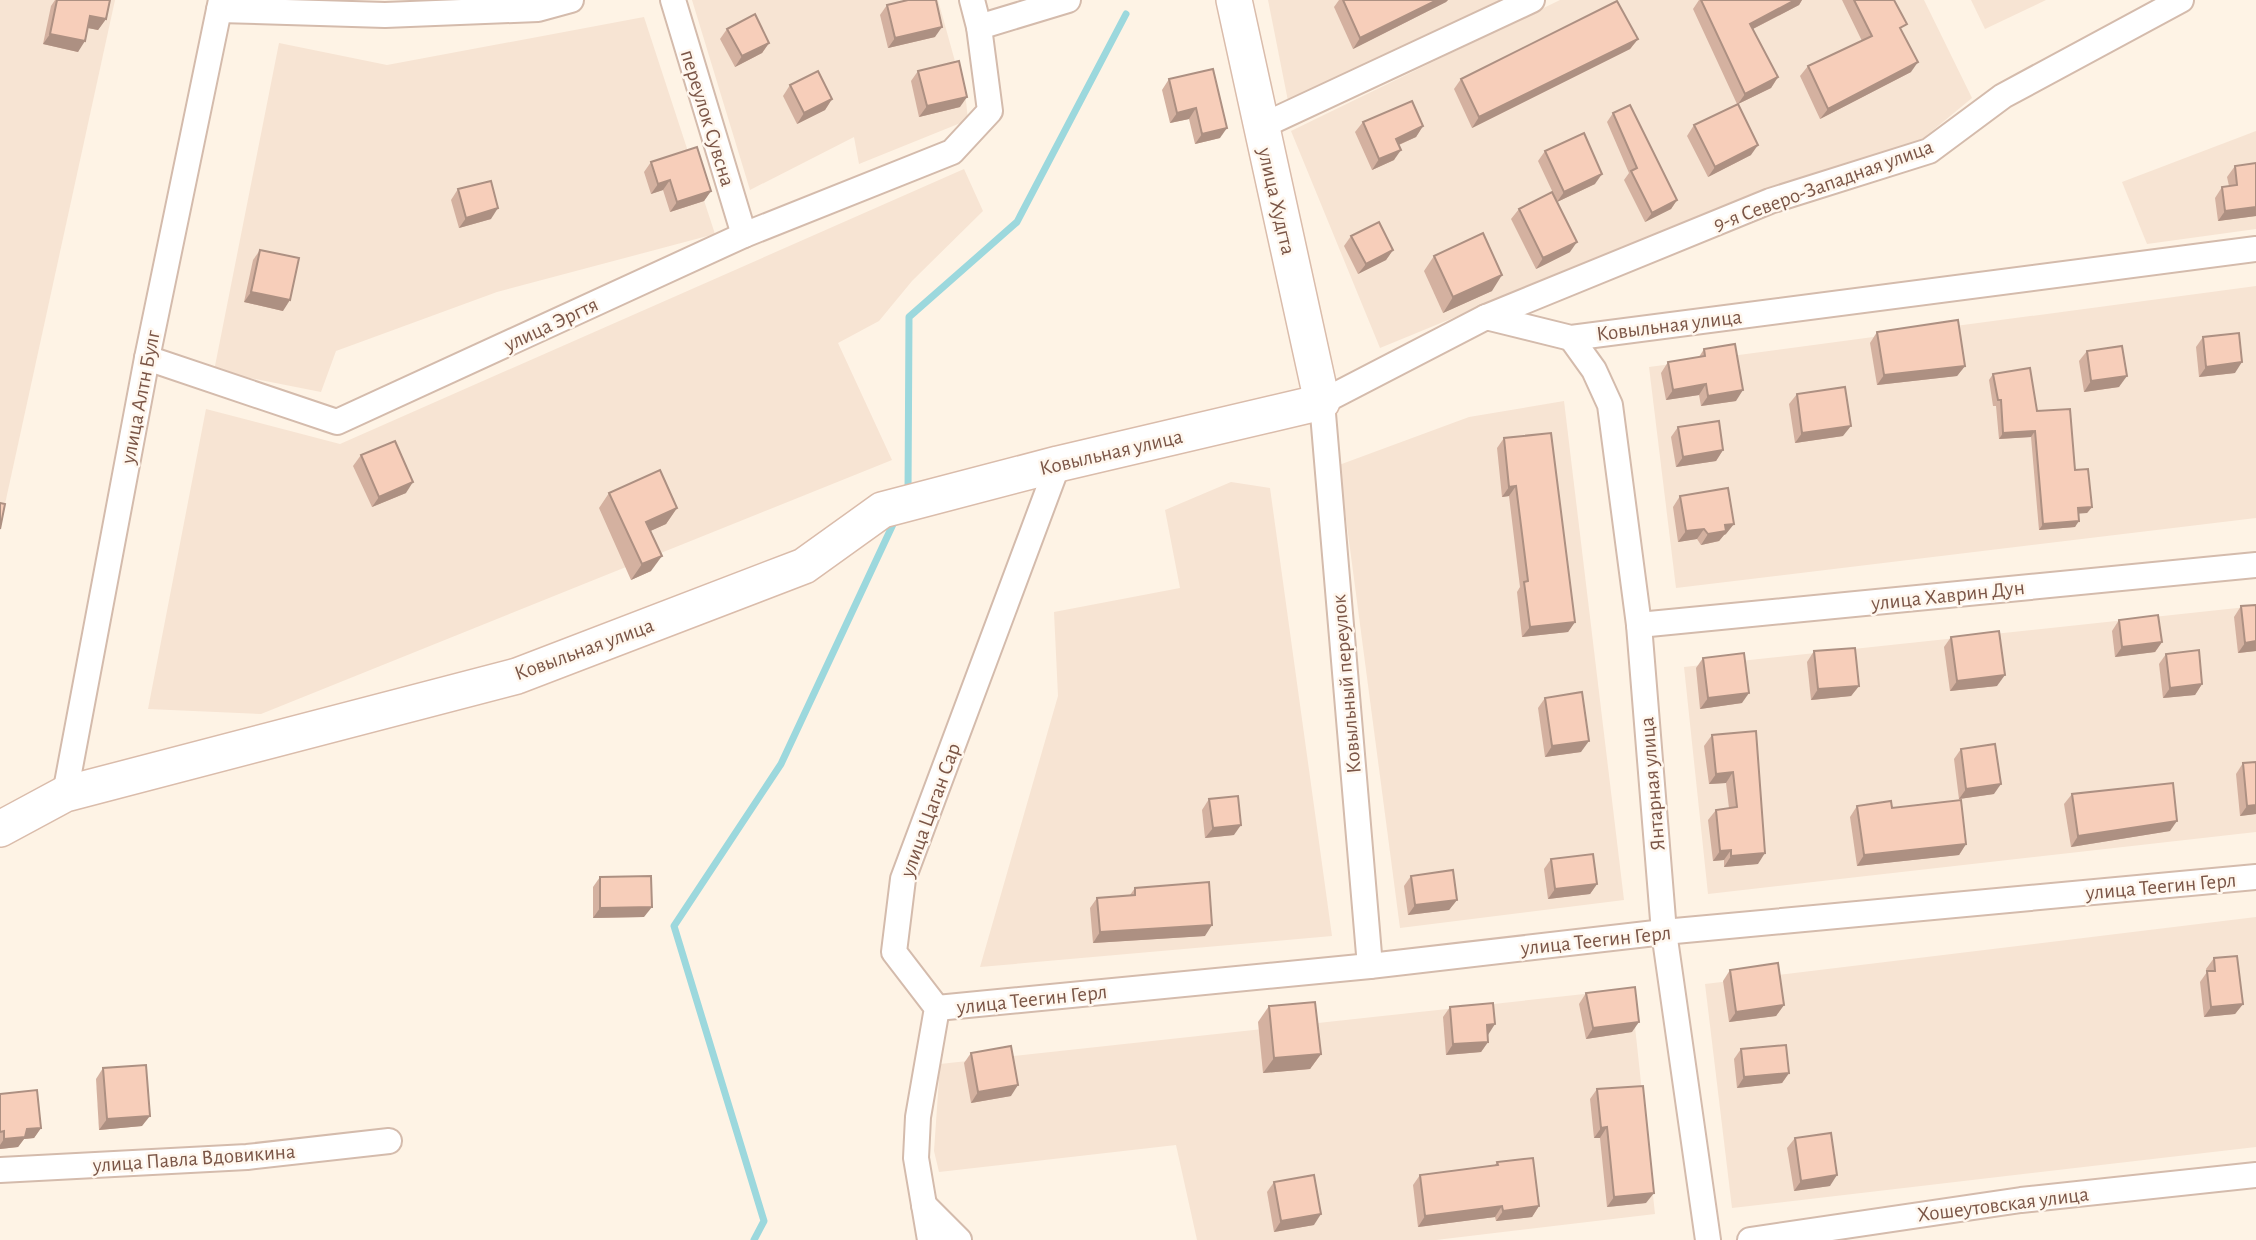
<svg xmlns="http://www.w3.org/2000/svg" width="2256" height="1240" font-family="'Alegreya Sans',sans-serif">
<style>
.residential{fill:#f7e4d3}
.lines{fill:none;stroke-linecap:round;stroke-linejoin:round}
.stream{stroke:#9cd8dd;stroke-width:7}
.street-casing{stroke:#d4bbac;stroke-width:28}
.secondary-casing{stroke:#dabcab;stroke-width:38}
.street{stroke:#fff;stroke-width:24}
.secondary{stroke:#fff;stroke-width:35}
.wall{fill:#d4b1a0}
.shaded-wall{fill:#ad9082}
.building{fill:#f7ceba;stroke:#ad9082;stroke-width:2}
.labels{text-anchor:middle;stroke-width:5;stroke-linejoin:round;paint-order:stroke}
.street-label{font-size:21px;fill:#7b5647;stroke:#fff7ee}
</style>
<rect width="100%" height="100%" fill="#fef3e5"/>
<!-- residential -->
<g class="residential">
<polygon points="0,0 115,0 0,527"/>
<polygon points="692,0 938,0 966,101 968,120 859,164 854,137 750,190"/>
<polygon points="1268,0 1511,0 1289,106"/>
<polygon points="1560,0 1924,0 1972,98 1920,141 1771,187 1380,348 1291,131"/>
<polygon points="1971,0 2046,0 1985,29"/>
<polygon points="644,17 715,234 497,292 336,351 321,392 214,371 279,43 387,65"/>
<polygon points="2256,131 2256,229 2147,244 2122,182"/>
<polygon points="964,169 983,211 912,281 879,321 838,343 892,460 261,714 148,709 206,409 340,444"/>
<polygon points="2256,286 2256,518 1676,588 1649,367"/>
<polygon points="1564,401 1624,900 1400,928 1339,465 1469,417"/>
<polygon points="1231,482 1270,488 1332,936 980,967 1058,696 1054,612 1180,588 1165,510"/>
<polygon points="2256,606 2256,832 1708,894 1684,667"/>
<polygon points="2256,917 2256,1147 1732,1208 1705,984"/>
<polygon points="1631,989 1655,1214 1436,1240 1197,1240 1176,1145 939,1172 934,1151 940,1064"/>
</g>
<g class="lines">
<!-- stream -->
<g class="stream">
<polyline points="908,494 909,317 1017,222 1126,14"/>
<polyline points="754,1240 764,1221 674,926 781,764 895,520"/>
</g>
<!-- street casing -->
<g class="street-casing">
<g id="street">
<polyline points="673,0 744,235"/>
<polyline points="219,10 385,15 538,9 571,0"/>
<polyline points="979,27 1068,0"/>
<polyline points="1260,127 1532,0"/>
<polyline points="1486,317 1770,201 1929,151 2003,96 2181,0"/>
<polyline points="1571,338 1594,370 1610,405 1639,625 1664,932 1708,1240"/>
<polyline points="147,358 337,422 744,235 952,152 990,111 979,27 972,0"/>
<polyline points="1639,625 2256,565"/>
<polyline points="65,794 147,358 221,0"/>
<polyline points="1370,966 1322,402 1486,317 1571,338 2256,249"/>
<polyline points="937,1008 1370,966 1664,932 2256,877"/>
<polyline points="0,1170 247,1157 389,1141"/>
<polyline points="924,1205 959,1240"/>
<polyline points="930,1240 916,1158 918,1117 937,1008 894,952 903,879 1058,464"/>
<polyline points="1750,1240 2021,1200 2256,1175"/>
</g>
</g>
<!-- secondary casing -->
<g class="secondary-casing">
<polyline id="secondary" points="0,829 65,794 517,676 804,566 882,510 1058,464 1322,402 1234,0"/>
</g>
<!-- street -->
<use href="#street" class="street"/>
<!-- secondary -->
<use href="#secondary" class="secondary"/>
</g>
<!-- wall -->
<g class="wall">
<polygon points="55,0 110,0 106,19 98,30 88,28 78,52 43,44 51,6"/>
<polygon points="1339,0 1448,0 1446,2 1353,49 1334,7"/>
<polygon points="1699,0 1802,0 1799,5 1753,29 1778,77 1771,88 1738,104 1751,155 1708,177 1687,136 1694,125 1737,104 1693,9"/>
<polygon points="1842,0 1894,0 1911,72 1820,119 1800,76 1808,66 1862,41"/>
<polygon points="887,5 935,37 888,48 880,15"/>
<polygon points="727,29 769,43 762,53 735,67 720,39"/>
<polygon points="1638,39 1630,49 1472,128 1454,89 1461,79"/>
<polygon points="1213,69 1220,138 1195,144 1189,119 1170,123 1162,90 1169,79"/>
<polygon points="918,71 960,107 919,117 911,81"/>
<polygon points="790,85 832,99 825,110 797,124 783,96"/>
<polygon points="1613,113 1677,200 1671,209 1645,222 1624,180 1629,173 1607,122"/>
<polygon points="1363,122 1423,126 1416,137 1399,145 1394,160 1372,170 1355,132"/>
<polygon points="1545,151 1595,184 1557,202 1570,252 1536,269 1511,219 1519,209 1554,195 1538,161"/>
<polygon points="651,162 711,191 704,201 670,212 663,190 651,194 644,172"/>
<polygon points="2235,166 2256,216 2218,221 2215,198 2222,187 2229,186 2227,177"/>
<polygon points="458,189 491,219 459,228 451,200"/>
<polygon points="1351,236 1393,250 1386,260 1358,274 1344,246"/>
<polygon points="260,250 283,311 244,302 253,260"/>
<polygon points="1434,256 1492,291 1443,313 1424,271"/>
<polygon points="1877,332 1965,366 1957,376 1877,385 1870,343"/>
<polygon points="2203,337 2235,373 2199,377 2196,347"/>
<polygon points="1704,349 1736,401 1701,406 1699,395 1666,400 1661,373 1668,362 1699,357"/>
<polygon points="2087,351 2119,387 2084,392 2079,361"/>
<polygon points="1993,374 2037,411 2075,470 2092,507 2087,513 2079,513 2075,527 2039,530 2031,437 1999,439 1996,406 1993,406 1989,380"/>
<polygon points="1797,394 1843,436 1795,443 1789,404"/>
<polygon points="1678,427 1723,450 1716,461 1676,467 1671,437"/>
<polygon points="1504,438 1575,622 1568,632 1522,637 1517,592 1520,587 1509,496 1502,497 1497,448"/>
<polygon points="361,455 406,493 372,507 353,466"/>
<polygon points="609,493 677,508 666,524 650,531 651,571 631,580 599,508"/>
<polygon points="1680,496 1726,534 1724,535 1719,541 1701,545 1697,539 1678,542 1673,507"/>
<polygon points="2241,606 2256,651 2238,653 2234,617"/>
<polygon points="2119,620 2162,642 2155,652 2115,657 2112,631"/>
<polygon points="1951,637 1997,686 1950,691 1944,647"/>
<polygon points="1814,651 1859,686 1851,696 1811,700 1807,662"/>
<polygon points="2166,654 2202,684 2195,695 2163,698 2159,664"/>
<polygon points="1703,658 1742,703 1700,709 1696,668"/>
<polygon points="1545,698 1581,752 1545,757 1538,708"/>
<polygon points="1756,731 1758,864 1724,867 1724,860 1713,861 1708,820 1716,810 1729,808 1726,783 1709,784 1704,746 1712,735"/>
<polygon points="1961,749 1994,794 1959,799 1954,759"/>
<polygon points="2243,763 2256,814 2240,816 2236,774"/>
<polygon points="2072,794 2170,831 2071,847 2064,804"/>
<polygon points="1209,799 1234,835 1205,838 1202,810"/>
<polygon points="1857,806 1892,808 1966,844 1959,855 1857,866 1850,817"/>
<polygon points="1551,859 1597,884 1590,894 1548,899 1544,869"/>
<polygon points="1411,876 1457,900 1449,910 1408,915 1404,886"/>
<polygon points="600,877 644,917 593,918 593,887"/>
<polygon points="1135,888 1205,936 1093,943 1090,908 1097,898 1130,895"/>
<polygon points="2214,958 2243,1004 2235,1014 2204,1017 2200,982 2207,972 2206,969"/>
<polygon points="1730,970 1784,1005 1776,1016 1729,1022 1723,981"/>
<polygon points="1586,993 1632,1032 1586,1039 1579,1004"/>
<polygon points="1269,1006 1321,1054 1310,1069 1263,1073 1258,1022"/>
<polygon points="1450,1007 1488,1035 1488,1042 1481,1052 1446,1055 1443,1017"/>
<polygon points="1741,1049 1789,1073 1782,1083 1737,1088 1734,1059"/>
<polygon points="971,1053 1011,1096 971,1103 964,1063"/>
<polygon points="103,1068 142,1126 99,1130 96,1079"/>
<polygon points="1597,1089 1646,1203 1607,1207 1600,1138 1594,1138 1590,1099"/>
<polygon points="0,1094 41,1128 34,1138 24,1139 18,1147 0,1149"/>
<polygon points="1795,1138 1830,1186 1794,1191 1787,1148"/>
<polygon points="1497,1162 1539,1206 1532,1217 1496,1221 1495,1217 1418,1227 1413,1185 1420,1175 1495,1165"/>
<polygon points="1274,1182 1314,1225 1274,1232 1267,1192"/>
</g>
<!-- shaded-wall -->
<g class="shaded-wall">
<polygon points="1437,0 1448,0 1446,2 1353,49 1360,38"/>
<polygon points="1795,0 1802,0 1799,5 1743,34 1750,24"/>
<polygon points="90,16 106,19 98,30 83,27"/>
<polygon points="942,27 935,37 888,48 895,38"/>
<polygon points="50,34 85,41 78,52 43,44"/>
<polygon points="1638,39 1630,49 1472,128 1479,117"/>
<polygon points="769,43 762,53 735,67 742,56"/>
<polygon points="1918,62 1911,72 1820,119 1828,109"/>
<polygon points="1778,77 1771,88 1738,104 1745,94"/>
<polygon points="967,97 960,107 919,117 927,106"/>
<polygon points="832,99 825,110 797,124 804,113"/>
<polygon points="1196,108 1189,119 1170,123 1177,113"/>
<polygon points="1423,126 1416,137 1389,149 1396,139"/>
<polygon points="1227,128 1220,138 1195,144 1202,134"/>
<polygon points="1758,145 1751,155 1708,177 1715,167"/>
<polygon points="1401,150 1394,160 1372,170 1379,159"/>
<polygon points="1602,174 1595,184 1557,202 1564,192"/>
<polygon points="670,180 663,190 651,194 658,184"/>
<polygon points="711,191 704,201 670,212 677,202"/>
<polygon points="1677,200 1671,209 1645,222 1652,213"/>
<polygon points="2256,207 2256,216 2218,221 2225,211"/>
<polygon points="498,208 491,219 459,228 466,218"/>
<polygon points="1577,242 1570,252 1536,269 1543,258"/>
<polygon points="1393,250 1386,260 1358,274 1366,264"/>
<polygon points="1502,275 1492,291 1443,313 1453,297"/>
<polygon points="251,292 290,300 283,311 244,302"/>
<polygon points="2242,362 2235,373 2199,377 2206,367"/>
<polygon points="1965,366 1957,376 1877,385 1884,375"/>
<polygon points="2127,376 2119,387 2084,392 2091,381"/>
<polygon points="1706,384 1699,395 1666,400 1673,390"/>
<polygon points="1743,390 1736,401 1701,406 1708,396"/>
<polygon points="1851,426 1843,436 1795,443 1802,433"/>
<polygon points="2035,431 2031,437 1999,439 2003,433"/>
<polygon points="1723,450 1716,461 1676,467 1683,457"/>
<polygon points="413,482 406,493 372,507 379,497"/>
<polygon points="1516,486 1509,496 1502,497 1509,487"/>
<polygon points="2092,507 2087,513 2074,514 2078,508"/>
<polygon points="677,508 666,524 635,538 646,522"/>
<polygon points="2079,521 2075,527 2039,530 2043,524"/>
<polygon points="1734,524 1726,534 1724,535 1719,541 1701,545 1708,534 1725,525"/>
<polygon points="1704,529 1697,539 1678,542 1686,531"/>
<polygon points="662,556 651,571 631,580 642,564"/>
<polygon points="1575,622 1568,632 1522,637 1530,627"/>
<polygon points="2256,641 2256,651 2238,653 2245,643"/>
<polygon points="2162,642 2155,652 2115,657 2122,647"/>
<polygon points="2005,675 1997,686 1950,691 1957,681"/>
<polygon points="2202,684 2195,695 2163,698 2170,688"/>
<polygon points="1859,686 1851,696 1811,700 1818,689"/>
<polygon points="1749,693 1742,703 1700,709 1708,698"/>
<polygon points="1589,741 1581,752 1545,757 1552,746"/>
<polygon points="1733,772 1726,783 1709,784 1716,774"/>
<polygon points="2001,784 1994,794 1959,799 1966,789"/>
<polygon points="2256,805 2256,814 2240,816 2247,806"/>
<polygon points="2177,821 2170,831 2071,847 2078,836"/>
<polygon points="1241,825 1234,835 1205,838 1213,828"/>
<polygon points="1966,844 1959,855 1857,866 1864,855"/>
<polygon points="1731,850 1724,860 1713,861 1720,851"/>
<polygon points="1765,853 1758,864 1724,867 1731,856"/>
<polygon points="1597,884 1590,894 1548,899 1555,889"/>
<polygon points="1457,900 1449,910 1408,915 1415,905"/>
<polygon points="652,907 644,917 593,918 600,908"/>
<polygon points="1212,925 1205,936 1093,943 1100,932"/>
<polygon points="2243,1004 2235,1014 2204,1017 2211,1007"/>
<polygon points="1784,1005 1776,1016 1729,1022 1736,1012"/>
<polygon points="1639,1022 1632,1032 1586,1039 1593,1028"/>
<polygon points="1495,1024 1488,1035 1487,1025"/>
<polygon points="1488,1042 1481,1052 1446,1055 1453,1044"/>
<polygon points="1321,1054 1310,1069 1263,1073 1274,1058"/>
<polygon points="1789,1073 1782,1083 1737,1088 1744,1077"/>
<polygon points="1018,1085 1011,1096 971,1103 978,1092"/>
<polygon points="150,1116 142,1126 99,1130 107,1119"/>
<polygon points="1607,1127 1600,1138 1594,1138 1601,1128"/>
<polygon points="41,1128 34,1138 24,1139 18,1147 0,1149 0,1145 4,1139 27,1129"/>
<polygon points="1837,1175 1830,1186 1794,1191 1801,1181"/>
<polygon points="1654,1193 1646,1203 1607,1207 1614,1197"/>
<polygon points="1502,1206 1495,1217 1418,1227 1425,1216"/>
<polygon points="1539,1206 1532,1217 1496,1221 1503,1211"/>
<polygon points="1321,1214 1314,1225 1274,1232 1281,1221"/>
</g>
<!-- building -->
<g class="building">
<polygon points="57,0 110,0 106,19 90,16 85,41 50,34"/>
<polygon points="908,0 936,0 942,27 895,38 887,5"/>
<polygon points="1343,0 1437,0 1360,38"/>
<polygon points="1701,0 1795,0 1750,24 1778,77 1745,94"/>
<polygon points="1854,0 1894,0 1907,24 1900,28 1918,62 1828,109 1808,66 1872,36"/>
<polygon points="1617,1 1638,39 1479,117 1461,79"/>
<polygon points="755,14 769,43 742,56 727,29"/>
<polygon points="959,61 967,97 927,106 918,71"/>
<polygon points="1213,69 1227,128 1202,134 1196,108 1177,113 1169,79"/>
<polygon points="818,71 832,99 804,113 790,85"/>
<polygon points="1412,101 1423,126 1396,139 1401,150 1379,159 1363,122"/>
<polygon points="1738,104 1758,145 1715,167 1694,125"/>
<polygon points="1630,105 1677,200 1652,213 1631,171 1637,168 1613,113"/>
<polygon points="1584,133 1602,174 1564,192 1545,151"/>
<polygon points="697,147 711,191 677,202 670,180 658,184 651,162"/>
<polygon points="2256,163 2256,207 2225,211 2222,187 2237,185 2235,166"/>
<polygon points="491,181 498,208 466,218 458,189"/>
<polygon points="1552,192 1577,242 1543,258 1519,209"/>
<polygon points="1379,222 1393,250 1366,264 1351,236"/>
<polygon points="1483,233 1502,275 1453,297 1434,256"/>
<polygon points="260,250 299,258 290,300 251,292"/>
<polygon points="1958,320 1965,366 1884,375 1877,332"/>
<polygon points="2239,333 2242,362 2206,367 2203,337"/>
<polygon points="1735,344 1743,390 1708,396 1706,384 1673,390 1668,362 1705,356 1704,349"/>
<polygon points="2122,346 2127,376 2091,381 2087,351"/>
<polygon points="2030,368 2037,411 2070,409 2075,470 2088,469 2092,507 2078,508 2079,521 2043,524 2035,431 2003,433 2001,400 1998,400 1993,374"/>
<polygon points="1845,387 1851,426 1802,433 1797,394"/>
<polygon points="1719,421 1723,450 1683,457 1678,427"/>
<polygon points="1551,433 1575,622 1530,627 1524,582 1528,581 1516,486 1509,487 1504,438"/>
<polygon points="395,441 413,482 379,497 361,455"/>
<polygon points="660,470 677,508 646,522 662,556 642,564 609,493"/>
<polygon points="1728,488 1734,524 1725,525 1726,531 1708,534 1704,529 1686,531 1680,496"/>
<polygon points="0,503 5,504 0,529"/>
<polygon points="2256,605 2256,641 2245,643 2241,606"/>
<polygon points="2158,615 2162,642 2122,647 2119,620"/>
<polygon points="1999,631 2005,675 1957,681 1951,637"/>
<polygon points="1855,648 1859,686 1818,689 1814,651"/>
<polygon points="2199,650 2202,684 2170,688 2166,654"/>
<polygon points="1744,653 1749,693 1708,698 1703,658"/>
<polygon points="1582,692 1589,741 1552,746 1545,698"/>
<polygon points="1756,731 1765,853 1731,856 1731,850 1720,851 1716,810 1737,807 1733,772 1716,774 1712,735"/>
<polygon points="1995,744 2001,784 1966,789 1961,749"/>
<polygon points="2256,762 2256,805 2247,806 2243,763"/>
<polygon points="2173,783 2177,821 2078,836 2072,794"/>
<polygon points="1238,796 1241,825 1213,828 1209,799"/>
<polygon points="1961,800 1966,844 1864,855 1857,806 1891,801 1892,808"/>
<polygon points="1593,854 1597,884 1555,889 1551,859"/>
<polygon points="1453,870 1457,900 1415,905 1411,876"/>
<polygon points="651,876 652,907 600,908 600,877"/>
<polygon points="1209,882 1212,925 1100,932 1097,898 1135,895 1135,888"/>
<polygon points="2237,956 2243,1004 2211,1007 2207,971 2215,971 2214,958"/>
<polygon points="1778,963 1784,1005 1736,1012 1730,970"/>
<polygon points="1635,987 1639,1022 1593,1028 1586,993"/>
<polygon points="1315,1002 1321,1054 1274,1058 1269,1006"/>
<polygon points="1493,1003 1495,1024 1487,1025 1488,1042 1453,1044 1450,1007"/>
<polygon points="1786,1045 1789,1073 1744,1077 1741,1049"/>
<polygon points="1011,1046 1018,1085 978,1092 971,1053"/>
<polygon points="146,1065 150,1116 107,1119 103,1068"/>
<polygon points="1643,1086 1654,1193 1614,1197 1607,1127 1601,1128 1597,1089"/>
<polygon points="37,1090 41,1128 27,1129 25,1137 4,1139 4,1131 0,1132 0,1094"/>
<polygon points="1831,1133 1837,1175 1801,1181 1795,1138"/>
<polygon points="1533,1158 1539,1206 1503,1211 1502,1206 1425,1216 1420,1175 1498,1165 1497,1162"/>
<polygon points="1314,1175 1321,1214 1281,1221 1274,1182"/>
</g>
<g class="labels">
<!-- street labels -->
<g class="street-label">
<text transform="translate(708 118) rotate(73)" y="7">переулок Сувсна</text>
<text transform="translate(1823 185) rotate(-20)" y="7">9-я Северо-Западная улица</text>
<text transform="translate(1277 201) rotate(77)" y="7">улица Худгта</text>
<text transform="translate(551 324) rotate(-25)" y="7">улица Эргтя</text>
<text transform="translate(1669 325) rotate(-7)" y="7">Ковыльная улица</text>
<text transform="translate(140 397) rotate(-79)" y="7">улица Алтн Булг</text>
<text transform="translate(1111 452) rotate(-13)" y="7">Ковыльная улица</text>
<text transform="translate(1948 595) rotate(-6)" y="7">улица Хаврин Дун</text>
<text transform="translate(584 649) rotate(-20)" y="7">Ковыльная улица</text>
<text transform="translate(1346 684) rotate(-95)" y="7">Ковыльный переулок</text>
<text transform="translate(1652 784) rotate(-95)" y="7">Янтарная улица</text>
<text transform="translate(930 810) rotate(-70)" y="7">улица Цаган Сар</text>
<text transform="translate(2161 886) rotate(-5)" y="7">улица Теегин Герл</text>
<text transform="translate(1596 940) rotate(-6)" y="7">улица Теегин Герл</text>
<text transform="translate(1032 999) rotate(-6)" y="7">улица Теегин Герл</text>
<text transform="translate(194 1158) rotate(-4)" y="7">улица Павла Вдовикина</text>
<text transform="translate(2003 1204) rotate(-7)" y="7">Хошеутовская улица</text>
</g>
</g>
</svg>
